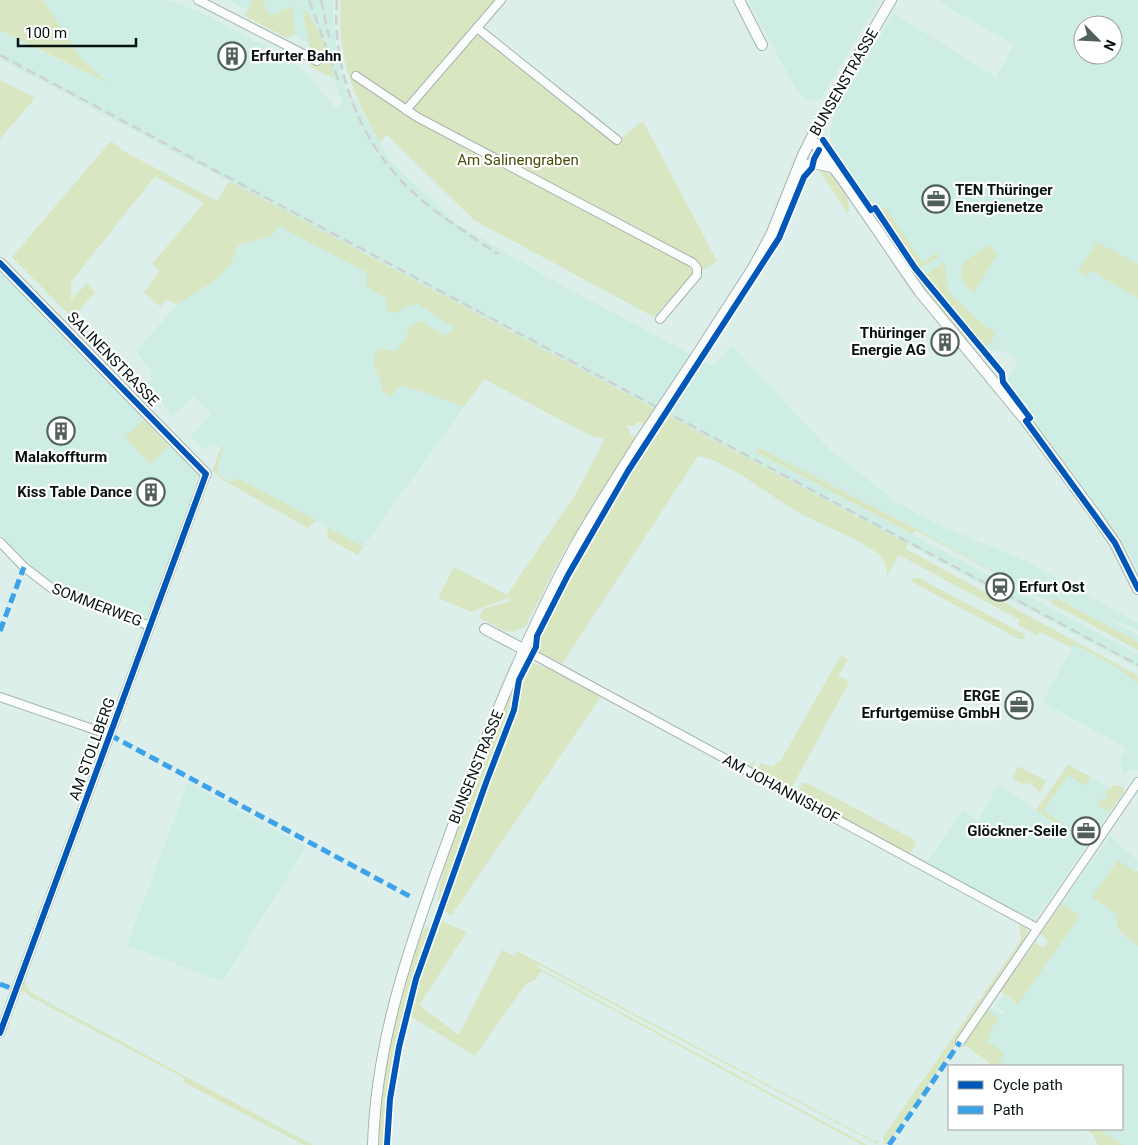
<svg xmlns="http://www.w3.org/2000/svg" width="1138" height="1145" font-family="Roboto,sans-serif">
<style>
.built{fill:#ceeee5;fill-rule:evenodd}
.green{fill:#d8e6c1}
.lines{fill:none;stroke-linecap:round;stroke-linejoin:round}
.street-casing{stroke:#a5b4b0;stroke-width:10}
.secondary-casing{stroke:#a5b4b0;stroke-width:12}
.street{stroke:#fafdfc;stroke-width:8}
.secondary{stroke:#fafdfc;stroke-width:10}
.rail{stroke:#cdd2d0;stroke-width:2.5;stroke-dasharray:10 5;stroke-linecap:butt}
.secondary-bridge-casing{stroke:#a5b4b0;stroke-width:12;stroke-linecap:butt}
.secondary-bridge{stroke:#fafdfc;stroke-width:10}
.quiet{stroke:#3ca2ea;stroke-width:5;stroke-dasharray:10 5;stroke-linecap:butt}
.cycleway-casing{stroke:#fff;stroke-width:9}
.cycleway{stroke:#0057b8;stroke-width:6}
.labels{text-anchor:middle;stroke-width:4.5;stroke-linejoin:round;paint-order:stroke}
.poi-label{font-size:15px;font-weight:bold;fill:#071310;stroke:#fff;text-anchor:end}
.street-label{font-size:15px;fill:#071310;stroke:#fff}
.park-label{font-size:15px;fill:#484f04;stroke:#fff}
</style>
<rect width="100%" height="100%" fill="#ddefea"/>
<!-- built -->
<g class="built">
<polygon points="43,0 166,0 200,12 282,55 306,73 335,108 343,104 321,45 309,43 229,0 334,0 333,16 337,58 349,100 354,98 391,162 456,223 554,281 713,366 732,346 829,449 896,502 937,524 1026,561 1138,623 1138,630 1100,614 1138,635 1138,642 1056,597 1052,603 915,528 759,448 757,453 1138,654 1138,668 0,59 0,30 52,57 106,81 82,59"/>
<polygon points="748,0 880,0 821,98 811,102 803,98 797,91"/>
<path d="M936,0H1138V572L1132,558L1092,498L1032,419L1034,417L1005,382L1019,359L1009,353L987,349L875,213L834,151L830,135L834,113L893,13L996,77L1014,45ZM1083,25H1113V55H1083Z"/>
<polygon points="279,225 466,327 484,379 363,547 239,478 229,483 216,472 223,449 213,444 204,450 190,436 211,414 194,396 172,417 150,385 151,371 136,351 178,304 211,283 231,265 238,245 272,236"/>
<polygon points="0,268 197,474 198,482 147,619 56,588 42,579 0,534"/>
<polygon points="1074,644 1121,670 1138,684 1138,769 1123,773 1120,761 1126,748 1043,702"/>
<polygon points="1068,765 1122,794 1034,921 1030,921 926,864 963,811 978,821 998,785 1036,810"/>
<polygon points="188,782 306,847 222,982 127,945"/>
<polygon points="1110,836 1138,861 1137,872 1118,860 1092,897 1118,915 1118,931 1138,946 1138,1145 1122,1145 1098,1129 1122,1129 1122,1066 1006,1066 999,1061 1004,1053 987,1041 989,1033 986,1009 991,1008 1002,1015 1004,1011 996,1006 1004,994 1017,1004 1079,916 1062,903"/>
</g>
<!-- green -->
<g class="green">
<polygon points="0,0 43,0 82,59 108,83 0,30"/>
<polygon points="253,0 263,0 269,15 293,6 295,35 287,38 245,16"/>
<path d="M341,0H495L471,29L615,143L643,121L717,261L705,269L695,271L654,317L474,220L387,135L380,142C353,95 336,56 341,0Z"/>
<path d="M307,11C317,30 336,56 333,78L309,66L310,64L323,65C320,57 311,55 309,46C307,35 306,24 302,13Z"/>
<polygon points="0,80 35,98 0,139"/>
<path d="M111,141L125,152L217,201L229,181L908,544L906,549L1137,675L1138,684L1121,670L1075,644L1072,648L1040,632L1037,635L1018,625L1020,620L899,555L887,576C887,566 885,559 877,553C853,535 824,527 798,512C770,497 729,461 698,456L562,664L538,651L540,637L613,500L660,431L638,422L634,426L626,425L631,435L637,437L564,551L525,627L512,632L505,631L479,618L483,609L511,601L508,598L471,612L438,598L454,567L507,595L577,492L604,440L597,436L595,438L484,379L464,407L424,392L400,386L391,397L382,391L380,379L373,364L377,348L395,351L406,339L409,326L421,321L445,336L454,328L418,304L405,307L397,313L387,311L386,299L367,287V273L279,226L272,236L238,245L231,265L211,283L178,304L166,300L161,307L144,293L160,270L152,264L204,203L155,176L71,282V300L87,283L95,293L72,318L12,257Z"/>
<path d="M817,167C833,173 853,195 848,214Z"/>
<polygon points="885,207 922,262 937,253 939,256 921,268 926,274 944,262 949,292 983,325 995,333 992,342 984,348 916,266 879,211"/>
<polygon points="879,219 914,270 971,337 967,342 922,288 877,222"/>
<polygon points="1097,242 1138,264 1138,299 1091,270 1087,276 1078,271"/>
<path d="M990,245L997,254L974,293C946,269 967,259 990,245Z"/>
<polygon points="144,420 169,446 150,464 125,438"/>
<polygon points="221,447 223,449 216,472 229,482 238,478 316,520 308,528 223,480 212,471"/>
<polygon points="759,448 915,528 1051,603 1055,597 1138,642 1138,650 915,530 912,534 756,452"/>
<polygon points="328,527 363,547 358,555 327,538"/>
<polygon points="912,578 919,578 1024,634 1025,639 1019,639 912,582"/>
<polygon points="841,655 848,660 838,676 847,680 848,684 791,789 787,790 631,705 610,690 748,766 756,760 753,766 758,768 761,763 772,767 781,760"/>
<polygon points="532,663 551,669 602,695 451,916 442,909 475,815 519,705 523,676"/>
<path d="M516,682L514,707L485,779L439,906C428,886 504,713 516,682Z"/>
<polygon points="1068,765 1091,777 1085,786 1068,775 1044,810 1060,822 1058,825 1036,810"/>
<polygon points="1018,766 1046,781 1040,793 1037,792 1038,789 1026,782 1024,785 1012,778"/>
<polygon points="803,783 807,783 913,839 916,844 911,852 907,854 800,797 798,792"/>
<polygon points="1114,785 1124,787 1124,792 1109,812 1097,804 1101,798 1105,800 1108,796 1104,793"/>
<path d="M1118,860L1136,872L1138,871V946C1127,937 1113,931 1117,915L1092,897Z"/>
<polygon points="1062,903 1080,916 1018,1004 1000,991 1035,942 1043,948 1048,941 1040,934"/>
<polygon points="439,920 467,932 419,1005 459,1035 502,950 514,956 517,951 874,1141 877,1140 879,1145 539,965 537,967 867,1145 862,1145 541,971 536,979 525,985 475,1056 410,1016 401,1049 409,1010"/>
<path d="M434,921C408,998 390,1063 385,1145H379C381,1083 392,1023 412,964C417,948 419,930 434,921Z"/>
<path d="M1019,921L1028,931L1029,937C1012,962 992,983 980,1009L888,1143L885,1144L883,1137L1021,940Z"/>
<polygon points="23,979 26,981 28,990 33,994 313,1145 304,1145 183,1082 184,1078 29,996 20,988"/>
<polygon points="986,1009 999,1018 989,1032 991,1034 987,1041 1005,1053 999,1061 1006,1066 994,1066 962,1043"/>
<polygon points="1085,1129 1098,1129 1122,1145 1098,1145 1093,1134"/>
</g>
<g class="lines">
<!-- street casing -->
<g class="street-casing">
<g id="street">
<polyline points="198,0 317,61"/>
<polyline points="477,28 617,140"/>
<polyline points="356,76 417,117 693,263 697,268 697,275 660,319"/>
<polyline points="406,110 501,0"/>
<polyline points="0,542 24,567 54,590 150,626"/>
<polyline points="525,650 1037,928"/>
<polyline points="0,697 110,735"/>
<polyline points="0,1033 206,474"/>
<polyline points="960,1042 1138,782"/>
</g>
</g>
<!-- secondary casing -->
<g class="secondary-casing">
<g id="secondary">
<polyline points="739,0 762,45"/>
<polyline points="811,139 843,180 919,291 1026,421 1097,517 1115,543 1138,589"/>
<polyline points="798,169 813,163 832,167"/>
<polyline points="0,263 206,474"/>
<polyline points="695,358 753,268 771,235 803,155 820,121 891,0"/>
<polyline points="485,629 525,650"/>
<path d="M373,1145C376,1045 407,953 441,859C479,753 521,646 575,546C596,509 619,474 641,439"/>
</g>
</g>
<!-- street -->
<use href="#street" class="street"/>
<!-- secondary -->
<use href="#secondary" class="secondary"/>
<!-- rail -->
<g class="rail">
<polyline points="309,0 339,82"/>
<polyline points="321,0 329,37"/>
<path d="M337,0C331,71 362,147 415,194C440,217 470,235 498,254"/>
<polyline points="0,55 1138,665"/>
</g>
<!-- secondary-bridge casing -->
<g class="secondary-bridge-casing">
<polyline id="secondary-bridge" points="641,439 695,358"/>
</g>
<!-- secondary-bridge -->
<use href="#secondary-bridge" class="secondary-bridge"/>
<!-- quiet -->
<g class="quiet">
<polyline points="0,631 24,567"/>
<polyline points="110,735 411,897"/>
<polyline points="0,984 16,990"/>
<polyline points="889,1145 960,1042"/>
</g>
<!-- cycleway casing -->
<g class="cycleway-casing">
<g id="cycleway">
<polyline points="823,140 871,210"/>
<polyline points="875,208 915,268 1002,373 1003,382 1030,418 1026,421 1115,543 1138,589"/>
<polyline points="0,263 206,474 0,1033"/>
<polyline points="387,1145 390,1099 399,1047 416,979 487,780 514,710 519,680 536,647 537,636 568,575 628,471 779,238 804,177 812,168 814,159 819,150"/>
</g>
</g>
<!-- cycleway -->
<use href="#cycleway" class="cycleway"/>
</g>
<!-- icons -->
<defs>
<g id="building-ring" transform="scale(1.4375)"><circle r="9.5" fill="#fff" stroke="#52605c" stroke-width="1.5"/><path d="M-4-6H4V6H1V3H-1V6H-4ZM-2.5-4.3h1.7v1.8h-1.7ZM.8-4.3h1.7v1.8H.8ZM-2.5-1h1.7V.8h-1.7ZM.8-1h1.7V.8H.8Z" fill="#52605c"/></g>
<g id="office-ring" transform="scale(1.4375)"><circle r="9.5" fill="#fff" stroke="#52605c" stroke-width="1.5"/><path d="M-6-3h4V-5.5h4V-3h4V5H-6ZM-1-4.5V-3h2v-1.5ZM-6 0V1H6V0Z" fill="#52605c"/></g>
<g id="station-ring" transform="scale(1.4375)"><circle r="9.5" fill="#fff" stroke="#52605c" stroke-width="1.5"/><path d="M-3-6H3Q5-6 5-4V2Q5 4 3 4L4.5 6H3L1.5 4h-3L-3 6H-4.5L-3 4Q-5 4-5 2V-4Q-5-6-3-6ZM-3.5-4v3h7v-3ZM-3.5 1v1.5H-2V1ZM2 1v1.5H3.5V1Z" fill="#52605c"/></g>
</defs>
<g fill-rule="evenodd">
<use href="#building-ring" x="232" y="56"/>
<use href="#office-ring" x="936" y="199"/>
<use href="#building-ring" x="945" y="342"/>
<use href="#building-ring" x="61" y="431"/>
<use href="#building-ring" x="151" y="492"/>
<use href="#station-ring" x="1000" y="587"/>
<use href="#office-ring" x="1019" y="705"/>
<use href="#office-ring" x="1086" y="831"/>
</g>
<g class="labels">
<!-- poi labels -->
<g class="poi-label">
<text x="251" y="61" text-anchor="start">Erfurter Bahn</text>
<text x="955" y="195" text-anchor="start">TEN Thüringer<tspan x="955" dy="17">Energienetze</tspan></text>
<text x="926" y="338">Thüringer<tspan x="926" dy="17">Energie AG</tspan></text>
<text x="61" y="462" text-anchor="middle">Malakoffturm</text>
<text x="132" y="497">Kiss Table Dance</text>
<text x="1019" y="592" text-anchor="start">Erfurt Ost</text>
<text x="1000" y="701">ERGE<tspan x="1000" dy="17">Erfurtgemüse GmbH</tspan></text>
<text x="1067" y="836">Glöckner-Seile</text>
</g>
<!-- street labels -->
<g class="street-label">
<text transform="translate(844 82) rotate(-60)" y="5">BUNSENSTRASSE</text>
<text transform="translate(113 359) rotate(46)" y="5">SALINENSTRASSE</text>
<text transform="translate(97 605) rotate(21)" y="5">SOMMERWEG</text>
<text transform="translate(92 749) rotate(-70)" y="5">AM STOLLBERG</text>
<text transform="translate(476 767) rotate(-68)" y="5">BUNSENSTRASSE</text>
<text transform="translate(781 789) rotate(28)" y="5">AM JOHANNISHOF</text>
</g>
<!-- park labels -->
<g class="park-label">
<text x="518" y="165">Am Salinengraben</text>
</g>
</g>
<!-- legend -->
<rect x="948" y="1065" width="175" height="65" fill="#ffffff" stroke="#9ca19f"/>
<rect x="958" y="1081" width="25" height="8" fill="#0057b8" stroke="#9ca19f"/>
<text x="993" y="1090" font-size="15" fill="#071310">Cycle path</text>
<rect x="958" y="1106" width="25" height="8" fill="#3ca2ea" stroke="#9ca19f"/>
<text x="993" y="1115" font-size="15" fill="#071310">Path</text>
<!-- north arrow -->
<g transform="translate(1098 40) rotate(114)"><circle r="24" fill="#ffffff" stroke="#9ca19f"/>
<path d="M0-4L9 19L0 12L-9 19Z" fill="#52605c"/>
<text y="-8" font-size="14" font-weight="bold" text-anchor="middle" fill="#071310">N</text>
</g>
<!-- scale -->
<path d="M18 38v8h118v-8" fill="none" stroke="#071310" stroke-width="2.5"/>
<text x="25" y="38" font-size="15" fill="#071310" stroke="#ffffff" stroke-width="4" paint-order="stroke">100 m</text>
</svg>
